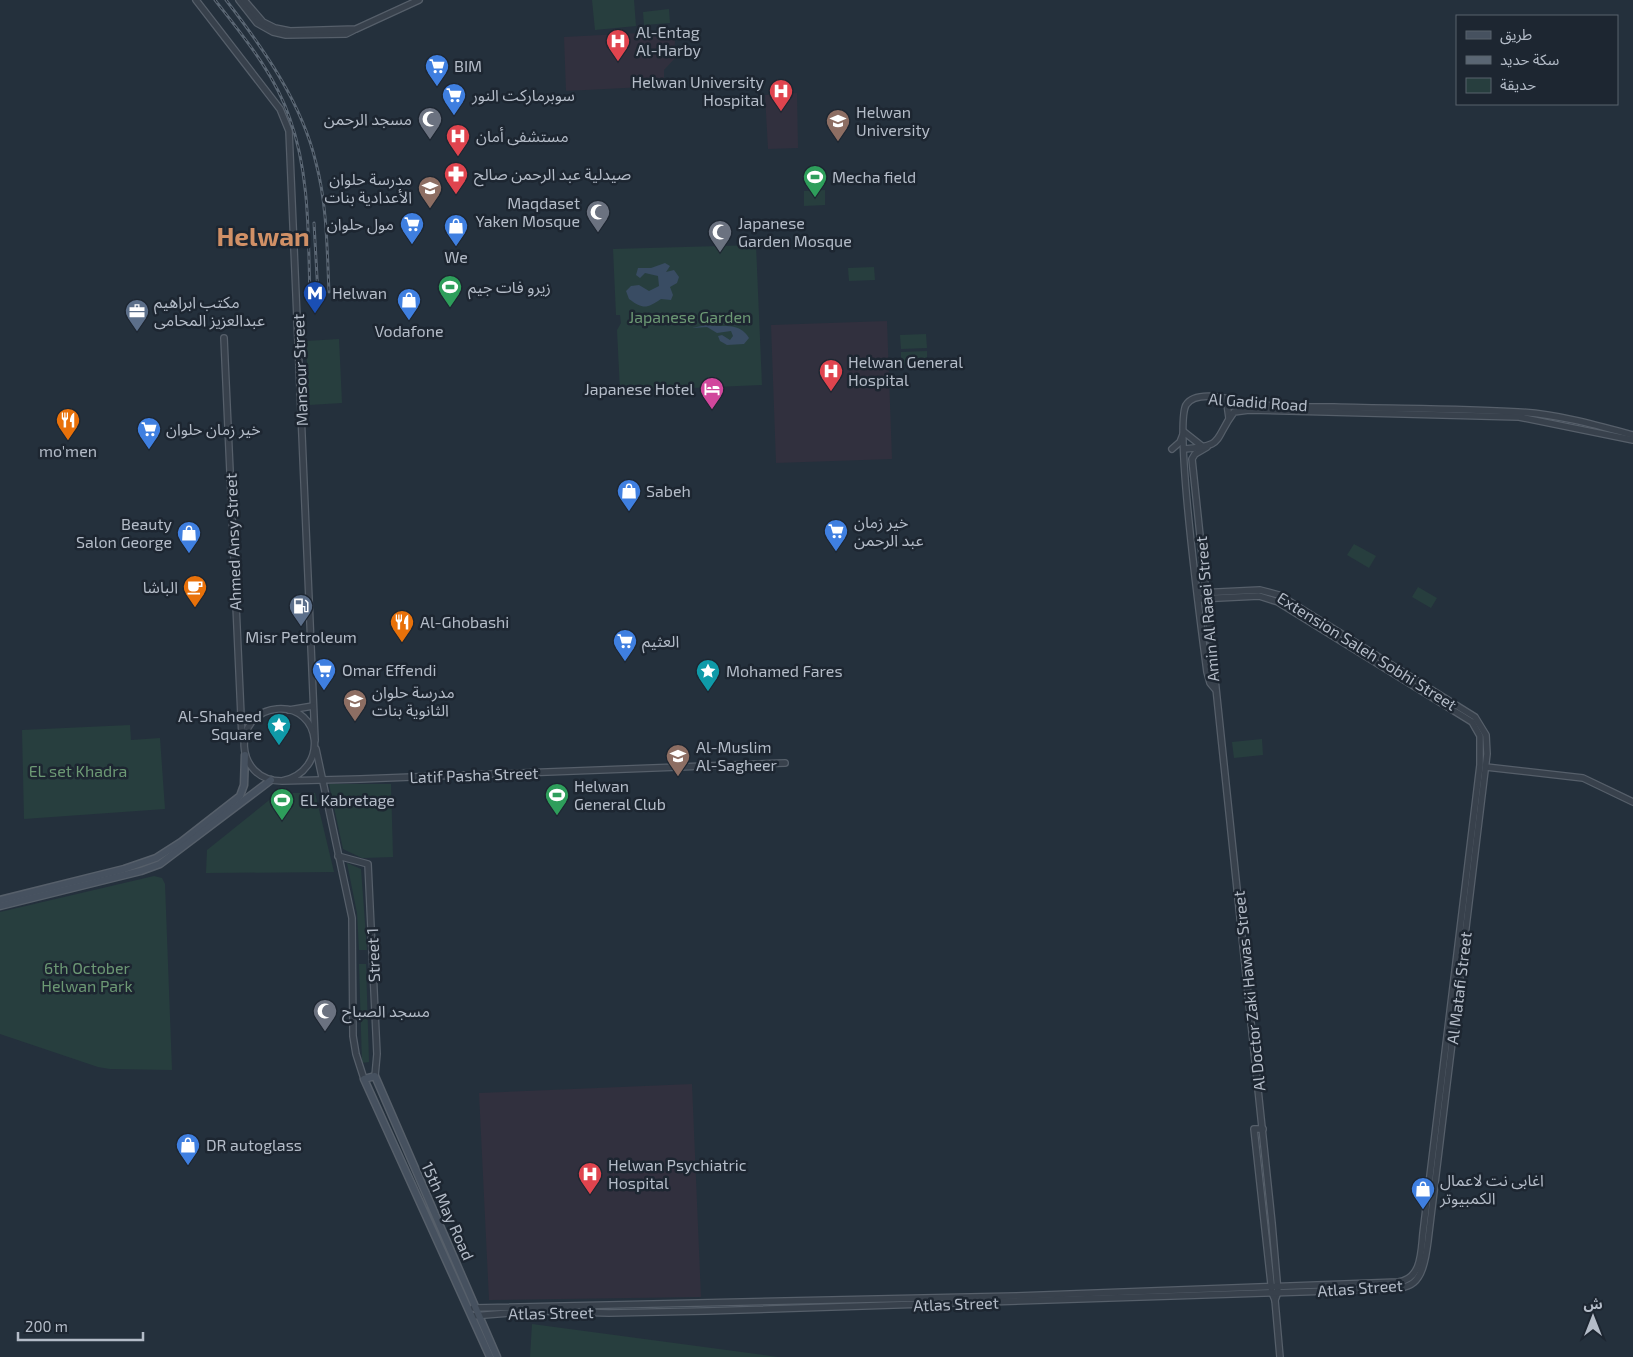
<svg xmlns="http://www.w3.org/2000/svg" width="1633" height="1357" font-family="'Exo 2','Noto Sans Arabic',sans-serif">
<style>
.medical{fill:#31303e}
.green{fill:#273e3e}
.water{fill:#394c63}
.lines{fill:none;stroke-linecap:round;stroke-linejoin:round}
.tertiary-casing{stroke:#565f6a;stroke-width:8}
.secondary-casing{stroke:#565f6a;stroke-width:9}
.tertiary{stroke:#38414c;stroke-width:5.5}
.secondary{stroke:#46515f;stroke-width:6}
.rail-casing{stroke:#5a6673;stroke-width:3}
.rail{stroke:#1d2631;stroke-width:1;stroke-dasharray:4;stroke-linecap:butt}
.labels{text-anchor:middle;stroke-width:5;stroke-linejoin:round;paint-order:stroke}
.poi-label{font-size:16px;fill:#b4bcc8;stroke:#1d2631;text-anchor:start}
.park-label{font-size:16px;fill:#6c9874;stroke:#1d2631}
.street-label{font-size:16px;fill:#b4bcc8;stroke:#1d2631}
.town-label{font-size:26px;font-weight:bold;fill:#d19066;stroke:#1d2631}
</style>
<rect width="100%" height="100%" fill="#24303c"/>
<!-- medical -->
<g class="medical">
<polygon points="676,31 674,52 676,57 664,70 664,86 566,91 564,37"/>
<polygon points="797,93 798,148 768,149 765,95"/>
<polygon points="887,321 892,459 776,463 771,325"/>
<polygon points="692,1084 701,1297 489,1300 479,1093"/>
</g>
<!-- green -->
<g class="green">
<polygon points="592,0 634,0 636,26 595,30"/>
<polygon points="669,9 670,23 644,25 643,12"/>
<polygon points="825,190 825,205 804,206 804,191"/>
<polygon points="756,245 762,385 620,391 617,330 621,323 620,315 616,315 613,249"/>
<polygon points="874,267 875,280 849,281 848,268"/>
<polygon points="926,334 927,348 901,349 900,335"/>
<polygon points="339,339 342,403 309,405 306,341"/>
<polygon points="927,351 927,364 901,365 901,352"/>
<polygon points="1354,544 1376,556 1369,568 1347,555"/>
<polygon points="1418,587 1437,598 1431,608 1412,597"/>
<polygon points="130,725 131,740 160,738 165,809 24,819 22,730"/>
<polygon points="1262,739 1263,755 1234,758 1232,742"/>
<polygon points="329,784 391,784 393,857 362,858 343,849"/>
<polygon points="278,793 315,793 334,872 206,873 207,850"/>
<polygon points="347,863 361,869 367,950 359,950 357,913"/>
<polygon points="154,876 162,878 165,884 172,1070 110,1069 98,1067 0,1034 0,912"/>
<polygon points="359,964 366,964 369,1062 362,1063"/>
<polygon points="532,1324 778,1357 530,1357"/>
</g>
<!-- water -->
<g class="water">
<path d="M665,263L670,266L666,272L674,270L679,277L677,283L670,287L673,295L671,300L661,299C647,308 644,310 629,299L626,291L631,286L639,285L649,291L659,286L658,276L645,273L640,278L636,275L638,268H651Z"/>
<path d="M706,325C722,328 739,321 749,338L744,344L727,345L720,341L718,336L722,335L730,340L733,336L731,331L717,333L707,327L692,328Z"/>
</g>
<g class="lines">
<!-- tertiary casing -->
<g class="tertiary-casing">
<g id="tertiary">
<polyline points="196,0 280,109 289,131 315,740"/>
<polyline points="239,0 257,23 273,32 286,35 346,34 354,30"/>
<polyline points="244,0 263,22 275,28 290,31 356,29 419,0"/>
<polyline points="224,338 242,738"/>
<polyline points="1216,398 1227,404 1229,418"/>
<polyline points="1207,447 1195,454 1192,459 1272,1223 1278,1292 1275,1300"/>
<polyline points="1172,449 1180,442 1184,432 1203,447"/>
<path d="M1184,449C1226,446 1213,440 1234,412L1249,410L1519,417L1633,440"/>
<path d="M1215,689L1210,683L1207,672C1202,634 1174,427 1186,405C1197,387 1239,402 1255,404C1280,408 1308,407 1334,407C1395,409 1457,408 1518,412C1557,414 1596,425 1633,435"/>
<polyline points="289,710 313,706"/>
<polyline points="316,749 352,918 353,1036 356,1054 364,1079"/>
<polyline points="1486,767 1583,778 1633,802"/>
<path d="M282,781C330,771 322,705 277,709C231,713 234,781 282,781L360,779L785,763"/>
<polyline points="338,856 368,864 377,1054 375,1076"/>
<polyline points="1263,1129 1254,1129 1272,1293 1275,1300 1280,1357"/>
<path d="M473,1308L1016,1296L1398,1282C1422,1279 1421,1252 1423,1233L1480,765V736L1472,722L1278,602L1259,596L1198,599"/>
<path d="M472,1316L536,1311L609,1313L706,1311L1360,1290C1409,1287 1421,1296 1428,1241L1487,754L1486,735L1475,717L1279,595L1260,590L1198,593"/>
</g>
</g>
<!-- secondary casing -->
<g class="secondary-casing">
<g id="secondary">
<polyline points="0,900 124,869 156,858 181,842 240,796 244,785 245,755"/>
<polyline points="0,906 141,871 160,864 271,780"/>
<polyline points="490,1357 364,1079 375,1076 497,1357"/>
</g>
</g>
<!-- tertiary -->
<use href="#tertiary" class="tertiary"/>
<!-- secondary -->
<use href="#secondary" class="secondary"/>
<!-- rail casing -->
<g class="rail-casing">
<g id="rail">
<path d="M215,0C243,36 275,74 290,119C310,175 308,237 310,296"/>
<path d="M226,0C263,48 302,103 316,163C327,204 327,249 329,292"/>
<polyline points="314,223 318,295"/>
</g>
</g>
<!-- rail -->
<use href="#rail" class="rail"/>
</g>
<!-- icons -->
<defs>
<g id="hospital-pin" transform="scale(1.25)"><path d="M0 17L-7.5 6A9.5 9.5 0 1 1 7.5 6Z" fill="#e0444e" stroke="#1d2631"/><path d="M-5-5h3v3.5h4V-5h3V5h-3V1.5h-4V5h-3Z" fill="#fff"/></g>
<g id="supermarket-pin" transform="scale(1.25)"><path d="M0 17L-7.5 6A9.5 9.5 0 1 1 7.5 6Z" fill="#3f7fe0" stroke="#1d2631"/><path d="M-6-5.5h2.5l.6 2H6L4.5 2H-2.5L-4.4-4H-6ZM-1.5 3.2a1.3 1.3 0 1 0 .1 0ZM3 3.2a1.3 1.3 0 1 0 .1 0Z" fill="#fff"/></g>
<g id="mosque-pin" transform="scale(1.25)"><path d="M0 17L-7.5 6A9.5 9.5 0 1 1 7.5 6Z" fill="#6b7280" stroke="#1d2631"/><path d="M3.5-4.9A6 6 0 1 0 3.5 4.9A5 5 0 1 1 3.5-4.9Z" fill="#fff"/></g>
<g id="university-pin" transform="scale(1.25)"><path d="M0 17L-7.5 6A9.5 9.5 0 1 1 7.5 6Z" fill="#8d6e63" stroke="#1d2631"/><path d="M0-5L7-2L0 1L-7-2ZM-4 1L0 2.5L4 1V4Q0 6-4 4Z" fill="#fff"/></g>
<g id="pharmacy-pin" transform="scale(1.25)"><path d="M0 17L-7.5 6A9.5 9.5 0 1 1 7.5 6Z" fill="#e0444e" stroke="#1d2631"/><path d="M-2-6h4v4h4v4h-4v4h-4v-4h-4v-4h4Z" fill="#fff"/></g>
<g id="stadium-pin" transform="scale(1.25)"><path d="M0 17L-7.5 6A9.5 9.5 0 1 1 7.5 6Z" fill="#2e9e5b" stroke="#1d2631"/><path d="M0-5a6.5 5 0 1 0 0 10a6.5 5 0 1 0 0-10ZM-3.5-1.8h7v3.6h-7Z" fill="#fff"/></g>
<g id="school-pin" transform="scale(1.25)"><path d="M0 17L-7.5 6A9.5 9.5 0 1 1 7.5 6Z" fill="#8d6e63" stroke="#1d2631"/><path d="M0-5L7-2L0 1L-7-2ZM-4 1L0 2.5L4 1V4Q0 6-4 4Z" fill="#fff"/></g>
<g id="shop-pin" transform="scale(1.25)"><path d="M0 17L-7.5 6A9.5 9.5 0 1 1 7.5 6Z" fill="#3f7fe0" stroke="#1d2631"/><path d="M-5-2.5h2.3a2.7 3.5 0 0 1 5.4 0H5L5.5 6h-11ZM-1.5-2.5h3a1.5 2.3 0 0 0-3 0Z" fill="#fff"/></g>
<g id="metro-pin" transform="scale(1.25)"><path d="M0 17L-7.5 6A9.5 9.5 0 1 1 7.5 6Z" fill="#1a4fb4" stroke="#1d2631"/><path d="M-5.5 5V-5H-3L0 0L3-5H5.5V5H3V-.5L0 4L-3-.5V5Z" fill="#fff"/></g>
<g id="office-pin" transform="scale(1.25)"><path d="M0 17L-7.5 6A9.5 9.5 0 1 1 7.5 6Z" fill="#5c6f8a" stroke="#1d2631"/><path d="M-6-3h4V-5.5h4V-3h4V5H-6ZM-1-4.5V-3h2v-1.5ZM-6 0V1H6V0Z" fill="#fff"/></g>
<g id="hotel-pin" transform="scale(1.25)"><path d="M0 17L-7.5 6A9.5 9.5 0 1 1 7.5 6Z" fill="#d1479c" stroke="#1d2631"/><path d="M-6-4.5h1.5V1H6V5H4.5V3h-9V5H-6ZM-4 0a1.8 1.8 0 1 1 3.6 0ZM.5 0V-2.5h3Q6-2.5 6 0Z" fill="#fff"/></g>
<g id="restaurant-pin" transform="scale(1.25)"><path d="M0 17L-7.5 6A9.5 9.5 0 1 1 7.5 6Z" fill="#e8710a" stroke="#1d2631"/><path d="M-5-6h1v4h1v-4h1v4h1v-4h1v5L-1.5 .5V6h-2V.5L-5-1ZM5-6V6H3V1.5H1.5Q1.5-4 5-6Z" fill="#fff"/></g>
<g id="cafe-pin" transform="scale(1.25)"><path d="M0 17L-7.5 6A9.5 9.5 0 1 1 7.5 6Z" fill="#e8710a" stroke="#1d2631"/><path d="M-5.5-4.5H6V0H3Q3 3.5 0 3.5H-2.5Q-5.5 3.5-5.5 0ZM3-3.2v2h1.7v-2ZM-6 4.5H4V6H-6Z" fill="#fff"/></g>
<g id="fuel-pin" transform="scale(1.25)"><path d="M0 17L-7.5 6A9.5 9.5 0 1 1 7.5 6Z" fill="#5c6f8a" stroke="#1d2631"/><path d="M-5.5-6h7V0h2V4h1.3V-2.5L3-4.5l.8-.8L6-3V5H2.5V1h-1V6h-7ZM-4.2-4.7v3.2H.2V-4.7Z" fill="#fff"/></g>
<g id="sight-pin" transform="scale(1.25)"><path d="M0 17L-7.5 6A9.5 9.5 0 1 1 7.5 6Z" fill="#0f9aa8" stroke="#1d2631"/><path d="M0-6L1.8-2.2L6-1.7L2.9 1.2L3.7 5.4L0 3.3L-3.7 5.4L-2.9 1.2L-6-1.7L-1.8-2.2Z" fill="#fff"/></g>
</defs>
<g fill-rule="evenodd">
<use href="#hospital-pin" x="618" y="41"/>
<use href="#supermarket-pin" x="437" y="66"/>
<use href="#hospital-pin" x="781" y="91"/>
<use href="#supermarket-pin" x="454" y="95"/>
<use href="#mosque-pin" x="430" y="119"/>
<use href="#university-pin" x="838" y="121"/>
<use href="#hospital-pin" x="458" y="136"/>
<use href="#pharmacy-pin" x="456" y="174"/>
<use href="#stadium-pin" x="815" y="177"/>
<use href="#school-pin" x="430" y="188"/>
<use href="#mosque-pin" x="598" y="212"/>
<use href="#supermarket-pin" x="412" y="224"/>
<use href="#shop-pin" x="456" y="226"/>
<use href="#mosque-pin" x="720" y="232"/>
<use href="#stadium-pin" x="450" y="287"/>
<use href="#metro-pin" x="315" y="293"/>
<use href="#shop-pin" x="409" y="300"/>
<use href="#office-pin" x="137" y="311"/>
<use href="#hospital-pin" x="831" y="371"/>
<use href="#hotel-pin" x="712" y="389"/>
<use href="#restaurant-pin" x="68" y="420"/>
<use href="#supermarket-pin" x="149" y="429"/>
<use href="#shop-pin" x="629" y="491"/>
<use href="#supermarket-pin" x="836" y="531"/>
<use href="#shop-pin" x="189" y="533"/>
<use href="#cafe-pin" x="195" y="587"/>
<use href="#fuel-pin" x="301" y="606"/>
<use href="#restaurant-pin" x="402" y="622"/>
<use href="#supermarket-pin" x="625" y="641"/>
<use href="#supermarket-pin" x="324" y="670"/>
<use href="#sight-pin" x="708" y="671"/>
<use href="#school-pin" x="355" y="701"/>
<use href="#sight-pin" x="279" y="725"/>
<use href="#school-pin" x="678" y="756"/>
<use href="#stadium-pin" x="557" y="795"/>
<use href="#stadium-pin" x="282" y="800"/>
<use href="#mosque-pin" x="325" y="1011"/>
<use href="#shop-pin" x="188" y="1145"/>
<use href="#hospital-pin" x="590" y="1174"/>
<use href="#shop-pin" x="1423" y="1189"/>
</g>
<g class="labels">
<!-- poi labels -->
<g class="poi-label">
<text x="636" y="38">Al-Entag<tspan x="636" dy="18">Al-Harby</tspan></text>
<text x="454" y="72">BIM</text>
<text x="764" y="88" text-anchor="end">Helwan University<tspan x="764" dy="18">Hospital</tspan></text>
<text x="472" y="101">سوبرماركت النور</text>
<text x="856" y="118">Helwan<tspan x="856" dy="18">University</tspan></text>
<text x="412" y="125" text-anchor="end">مسجد الرحمن</text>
<text x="476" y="142">مستشفى أمان</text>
<text x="474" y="180">صيدلية عبد الرحمن صالح</text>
<text x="832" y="183">Mecha field</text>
<text x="412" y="185" text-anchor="end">مدرسة حلوان<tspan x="412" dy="18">الأعدادية بنات</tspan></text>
<text x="580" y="209" text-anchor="end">Maqdaset<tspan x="580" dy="18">Yaken Mosque</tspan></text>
<text x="738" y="229">Japanese<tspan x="738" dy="18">Garden Mosque</tspan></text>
<text x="394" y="230" text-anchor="end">مول حلوان</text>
<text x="456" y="263" text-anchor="middle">We</text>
<text x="468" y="293">زيرو فات جيم</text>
<text x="332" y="299">Helwan</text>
<text x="154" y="308">مكتب ابراهيم<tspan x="154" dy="18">عبدالعزيز المحامى</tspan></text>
<text x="409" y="337" text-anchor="middle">Vodafone</text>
<text x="848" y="368">Helwan General<tspan x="848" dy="18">Hospital</tspan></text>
<text x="694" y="395" text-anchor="end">Japanese Hotel</text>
<text x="166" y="435">خير زمان حلوان</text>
<text x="68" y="457" text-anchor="middle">mo'men</text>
<text x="646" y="497">Sabeh</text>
<text x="854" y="528">خير زمان<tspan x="854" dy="18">عبد الرحمن</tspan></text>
<text x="172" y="530" text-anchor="end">Beauty<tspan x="172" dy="18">Salon George</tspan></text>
<text x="178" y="593" text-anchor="end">الباشا</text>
<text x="420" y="628">Al-Ghobashi</text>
<text x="301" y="643" text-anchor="middle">Misr Petroleum</text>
<text x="642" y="647">العثيم</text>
<text x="342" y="676">Omar Effendi</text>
<text x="726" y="677">Mohamed Fares</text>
<text x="372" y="698">مدرسة حلوان<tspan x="372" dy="18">الثانوية بنات</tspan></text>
<text x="262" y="722" text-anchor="end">Al-Shaheed<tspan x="262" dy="18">Square</tspan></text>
<text x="696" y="753">Al-Muslim<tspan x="696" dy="18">Al-Sagheer</tspan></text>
<text x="574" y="792">Helwan<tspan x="574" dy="18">General Club</tspan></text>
<text x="300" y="806">EL Kabretage</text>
<text x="342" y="1017">مسجد الصباح</text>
<text x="206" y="1151">DR autoglass</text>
<text x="608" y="1171">Helwan Psychiatric<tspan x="608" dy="18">Hospital</tspan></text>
<text x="1440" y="1186">اغابى نت لاعمال<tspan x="1440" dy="18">الكمبيوتر</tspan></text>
</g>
<!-- park labels -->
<g class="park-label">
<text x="690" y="323">Japanese Garden</text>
<text x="78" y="777">EL set Khadra</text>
<text x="87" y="974">6th October<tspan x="87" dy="18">Helwan Park</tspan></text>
</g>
<!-- street labels -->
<g class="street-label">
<text transform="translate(300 370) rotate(-92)" y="6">Mansour Street</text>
<text transform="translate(1258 402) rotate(4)" y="6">Al Gadid Road</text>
<text transform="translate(233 542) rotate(-92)" y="6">Ahmed Ansy Street</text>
<text transform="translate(1207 609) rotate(-95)" y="6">Amin Al Raaei Street</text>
<text transform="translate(1367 651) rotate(32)" y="6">Extension Saleh Sobhi Street</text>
<text transform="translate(474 775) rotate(-2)" y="6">Latif Pasha Street</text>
<text transform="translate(373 955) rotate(-92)" y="6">Street 1</text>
<text transform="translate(1459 988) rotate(-83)" y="6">Al Matafi Street</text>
<text transform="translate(1249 991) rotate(-96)" y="6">Al Doctor Zaki Hawas Street</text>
<text transform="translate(448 1211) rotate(66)" y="6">15th May Road</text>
<text transform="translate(1360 1288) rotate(-4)" y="6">Atlas Street</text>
<text transform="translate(956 1304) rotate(-2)" y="6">Atlas Street</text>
<text transform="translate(551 1313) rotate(-1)" y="6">Atlas Street</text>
</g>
<!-- town labels -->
<g class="town-label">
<text x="263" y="246">Helwan</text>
</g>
</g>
<!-- legend -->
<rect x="1456" y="15" width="162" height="90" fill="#1d2631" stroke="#59626d"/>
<rect x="1466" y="31" width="25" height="8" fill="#46515f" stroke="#59626d"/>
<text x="1500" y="40" font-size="15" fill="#b4bcc8">طريق</text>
<rect x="1466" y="56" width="25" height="8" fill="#5a6673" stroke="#59626d"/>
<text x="1500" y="65" font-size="15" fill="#b4bcc8">سكة حديد</text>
<rect x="1466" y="78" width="25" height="15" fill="#273e3e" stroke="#59626d"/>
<text x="1500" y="90" font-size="15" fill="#b4bcc8">حديقة</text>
<!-- north arrow -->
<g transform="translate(1593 1317)" stroke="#1d2631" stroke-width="4" paint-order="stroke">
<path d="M0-4L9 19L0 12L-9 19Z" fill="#b4bcc8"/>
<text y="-8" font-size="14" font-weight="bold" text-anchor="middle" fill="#b4bcc8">ش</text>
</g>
<!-- scale -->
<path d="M18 1332v8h125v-8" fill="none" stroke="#b4bcc8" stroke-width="2.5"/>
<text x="25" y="1332" font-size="15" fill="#b4bcc8" stroke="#1d2631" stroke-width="4" paint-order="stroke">200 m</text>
</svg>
